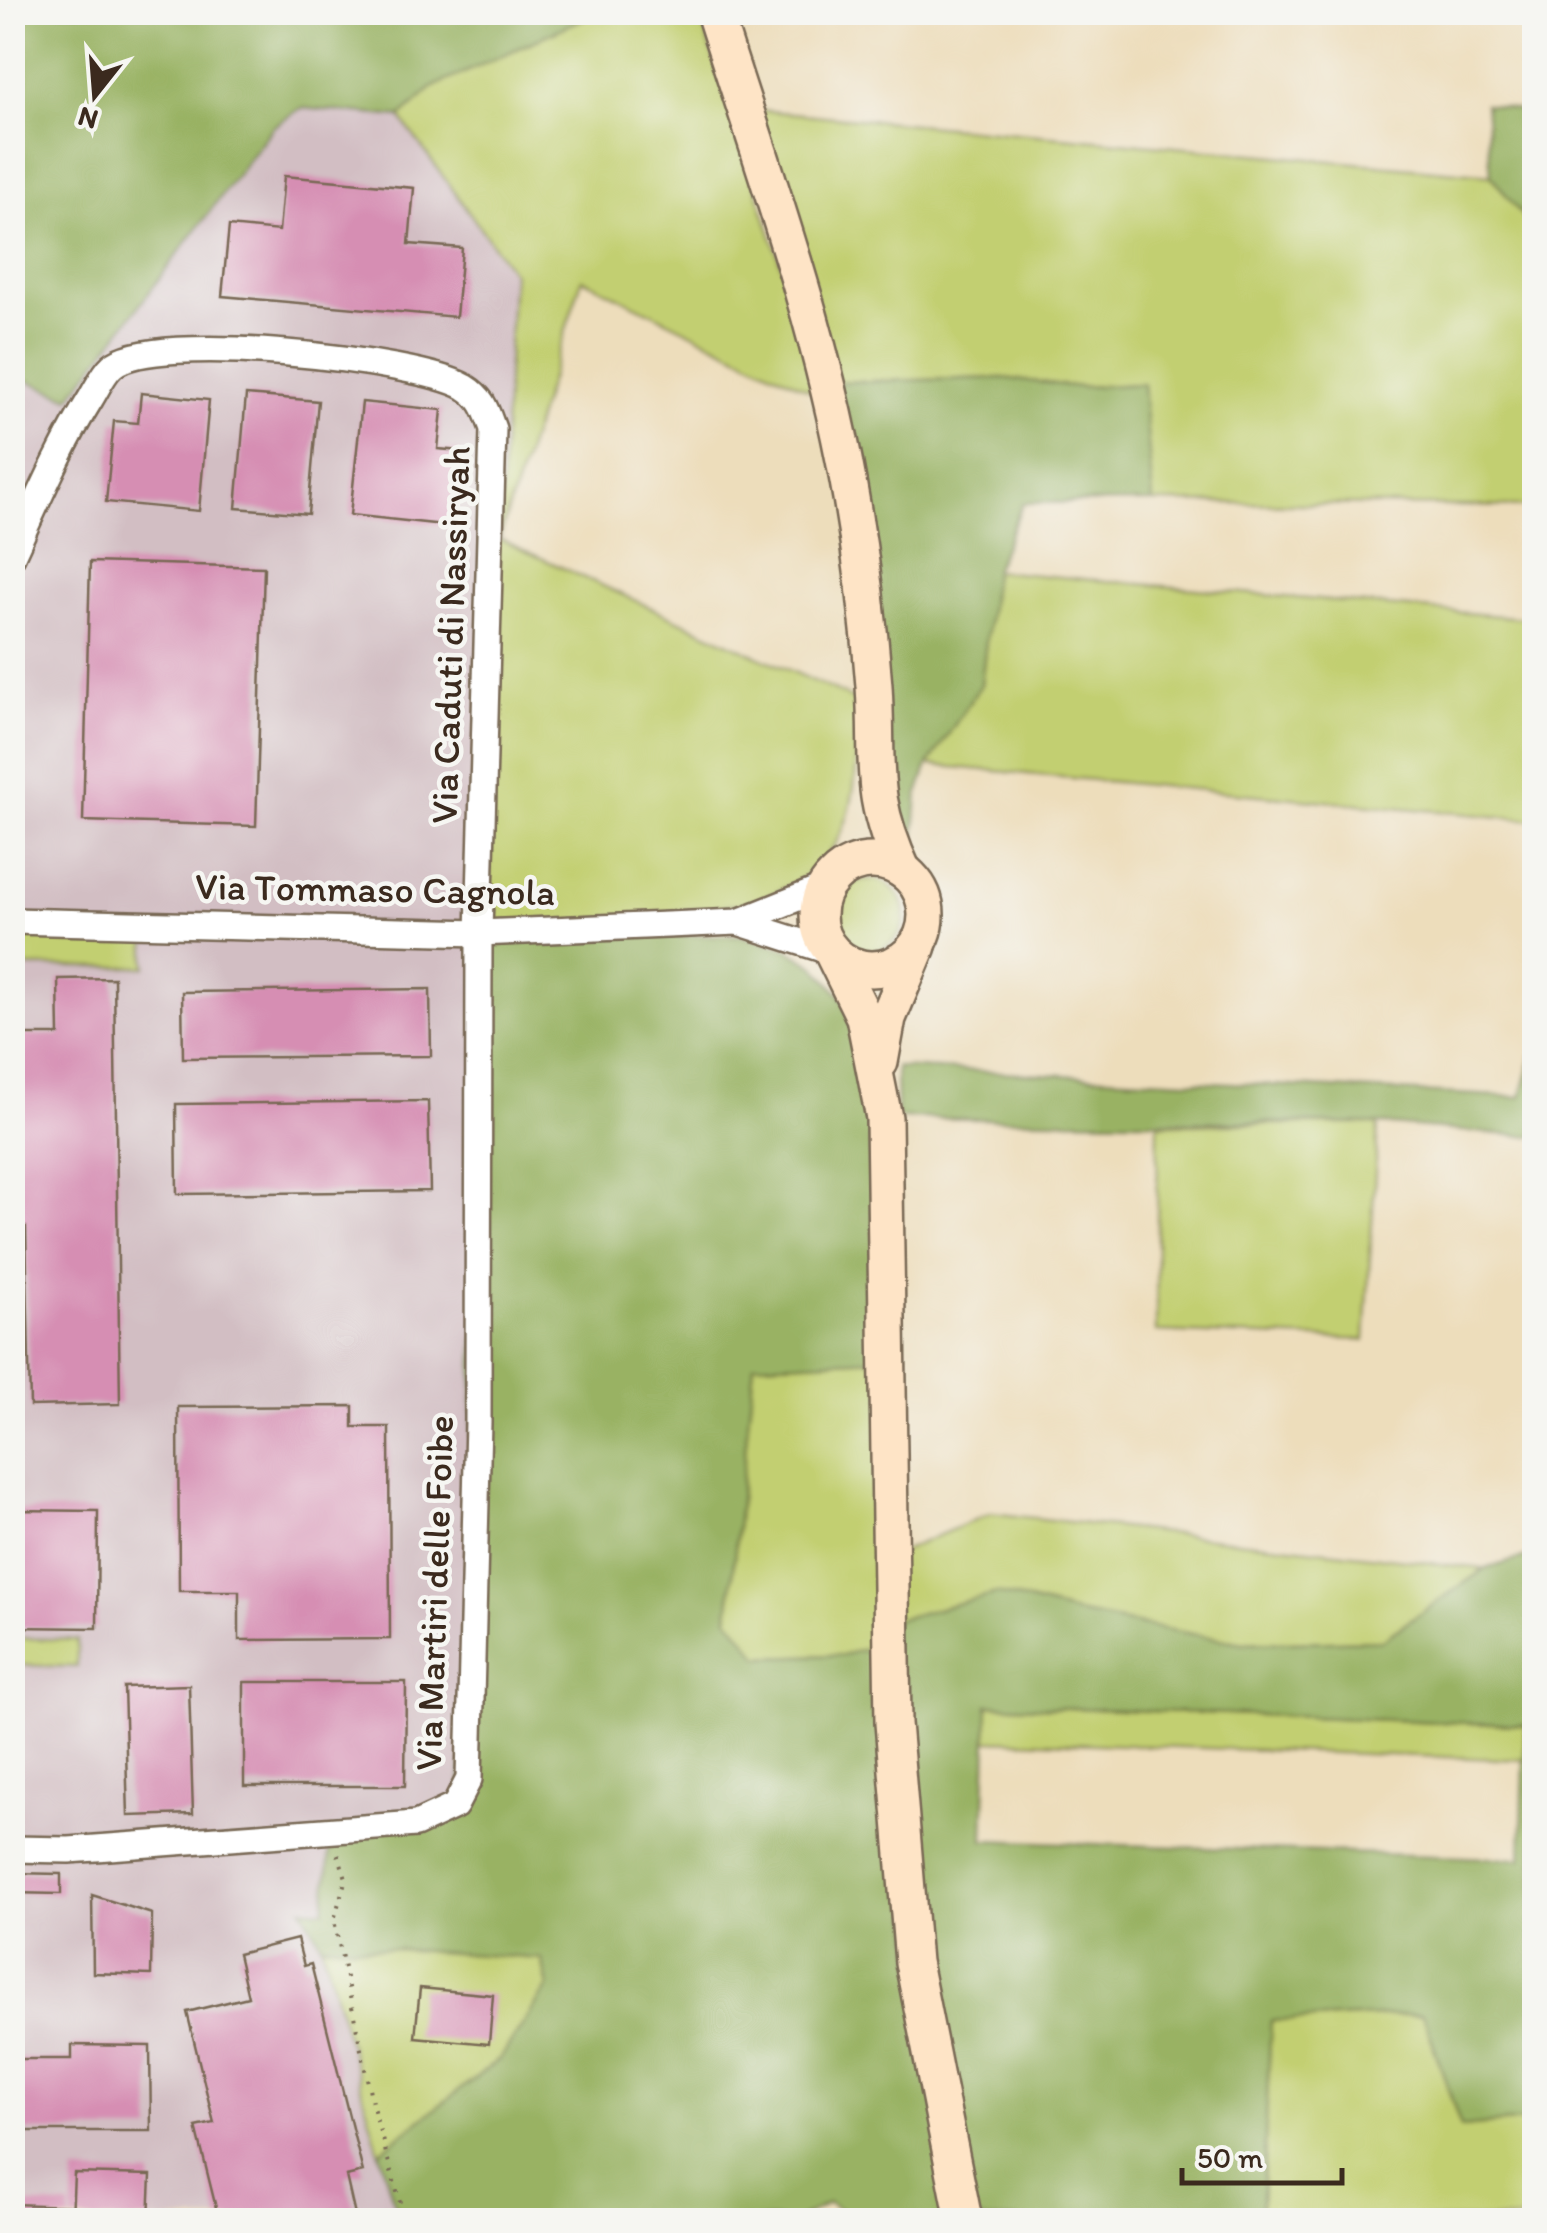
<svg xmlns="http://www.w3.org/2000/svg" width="1547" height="2233" font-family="Itim,sans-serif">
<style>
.industrial{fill:#d2bec3}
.green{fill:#c2cf71;stroke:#7e7c48;stroke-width:2.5}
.forest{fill:#99b263;stroke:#6a6e40;stroke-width:2.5;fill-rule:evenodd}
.building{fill:#d68eb3}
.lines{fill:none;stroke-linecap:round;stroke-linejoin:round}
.street-casing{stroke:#796955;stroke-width:30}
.secondary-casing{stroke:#796955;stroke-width:40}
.path{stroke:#796955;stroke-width:4;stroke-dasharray:2.5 8;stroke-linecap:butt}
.street{stroke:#fff;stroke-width:25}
.secondary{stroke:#fee4c6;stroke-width:35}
.labels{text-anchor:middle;stroke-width:9;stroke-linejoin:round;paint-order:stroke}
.street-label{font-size:38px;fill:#3b2a1e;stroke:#f6f6f2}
</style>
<rect width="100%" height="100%" fill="#f6f6f2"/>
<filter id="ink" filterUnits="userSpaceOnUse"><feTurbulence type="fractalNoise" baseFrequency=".01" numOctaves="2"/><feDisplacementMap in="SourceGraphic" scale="20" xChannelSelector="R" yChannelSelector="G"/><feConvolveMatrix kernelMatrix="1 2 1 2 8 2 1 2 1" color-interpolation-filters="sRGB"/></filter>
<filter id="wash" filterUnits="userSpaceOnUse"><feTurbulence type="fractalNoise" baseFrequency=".0048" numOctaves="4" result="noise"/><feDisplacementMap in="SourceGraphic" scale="40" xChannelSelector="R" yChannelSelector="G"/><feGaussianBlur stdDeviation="2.25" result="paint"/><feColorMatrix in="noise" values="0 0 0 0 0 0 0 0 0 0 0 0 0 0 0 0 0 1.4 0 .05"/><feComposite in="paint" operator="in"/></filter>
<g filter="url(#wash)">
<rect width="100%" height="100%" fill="#edddbb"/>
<!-- industrial -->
<polygon class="industrial" points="301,108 400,117 512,274 487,936 473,1783 326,1912 303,1909 321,1943 399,2220 13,2220 12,521 24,490 13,489 13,376 70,398 274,126"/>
<!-- green -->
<g class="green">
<path d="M595,13H699L824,397L582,279L499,539L858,701C857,805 858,870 744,904L488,931L498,540L513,273L400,117L433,87Z"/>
<polygon points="745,109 1491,175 1534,231 1534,507 1153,502 1142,384 1080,387 1003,378 837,382"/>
<polygon points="994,571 1534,619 1534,820 928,765 981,684"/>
<circle cx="869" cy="915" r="36"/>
<rect x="13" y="930" width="133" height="37"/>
<polygon points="1158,1124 1378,1124 1365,1340 1156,1332"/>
<polygon points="881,1359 883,1645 842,1655 758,1657 728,1617 754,1363"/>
<polygon points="991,1513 1485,1569 1382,1640 1242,1643 1075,1613 997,1593 891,1621 890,1556"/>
<polygon points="13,1638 77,1640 77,1667 13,1665"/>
<polygon points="988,1705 1526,1725 1524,1760 987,1740"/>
<polygon points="321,1944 542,1958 548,1987 500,2059 379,2152"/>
<polygon points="1423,2014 1461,2127 1534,2120 1534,2220 1261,2220 1271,2021"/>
</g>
<!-- forest -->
<g class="forest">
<polygon points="12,13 13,12 595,13 433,87 400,117 301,108 273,127 70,398 13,375"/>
<polygon points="1485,104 1534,113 1534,231 1491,175"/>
<polygon points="1003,378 1080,387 1143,384 1153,502 1023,503 994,571 981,685 928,765 918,794 913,857 895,793 837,382"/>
<polygon points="738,935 786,948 815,966 842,997 867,1071 881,1359 754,1364 728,1617 759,1657 842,1655 883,1645 955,2220 858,2220 828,2203 798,2220 399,2220 379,2152 500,2059 548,1987 542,1959 321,1944 302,1908 324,1910 332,1831 460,1811 487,936"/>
<polygon points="1534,1049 1534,1137 1378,1124 897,1118 896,1067 1521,1097"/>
<path d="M1534,1555V2120L1461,2127L1423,2014L1271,2021L1261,2220H964L913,1962L891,1621L997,1593L1075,1613L1242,1643L1382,1640L1485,1569ZM988,1705L1525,1725L1521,1859L984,1840Z"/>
</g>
<g id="blocks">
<!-- building -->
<g class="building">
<polygon points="284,176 414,188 409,244 462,248 456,317 222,296 229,226 279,231"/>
<polygon points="141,393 209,400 199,511 106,502 114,421 138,423"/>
<polygon points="246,395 318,401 308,514 236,508"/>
<polygon points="362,402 442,410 438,449 461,451 453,526 350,515"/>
<polygon points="90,562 264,567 256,826 83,821"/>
<polygon points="114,978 120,1404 30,1406 26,1227 12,1226 12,1035 59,1035 58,979"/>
<polygon points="430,989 431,1056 183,1058 182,992"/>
<polygon points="428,1101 430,1191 177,1194 176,1104"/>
<polygon points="353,1406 353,1427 389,1427 390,1639 239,1640 239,1591 179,1591 178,1407"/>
<polygon points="12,1510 98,1511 97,1628 12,1627"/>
<polygon points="244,1682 406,1682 405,1786 244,1786"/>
<polygon points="189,1685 193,1814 128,1816 124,1687"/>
<polygon points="12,1873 61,1874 61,1894 12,1893"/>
<polygon points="92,1895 152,1914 151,1975 93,1973"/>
<polygon points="297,1939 304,1966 311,1964 363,2172 346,2176 356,2220 219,2220 196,2127 214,2123 187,2012 248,1997 238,1954"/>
<polygon points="420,1988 493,1995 489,2044 415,2037"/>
<polygon points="72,2045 150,2046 151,2131 12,2131 12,2059 72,2059"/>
<polygon points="74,2173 151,2175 149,2220 72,2220"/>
<polygon points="12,2204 70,2206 70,2220 12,2220"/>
</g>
</g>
</g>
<g filter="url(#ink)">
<use href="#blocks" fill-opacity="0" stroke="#796955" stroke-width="2.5"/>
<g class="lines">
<!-- street casing -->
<g class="street-casing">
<g id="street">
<path d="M12,556C37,502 60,448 91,398C97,388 104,373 112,366C153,330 418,360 465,387C483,398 486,410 493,429L479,933L478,1422L469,1779L455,1806L416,1824L69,1850L12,1849"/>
<polyline points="12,921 479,933 738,922 825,887"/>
<polyline points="738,922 832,952"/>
</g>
</g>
<!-- secondary casing -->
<g class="secondary-casing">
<g id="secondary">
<path d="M714,12C763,167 819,321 848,481C860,547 869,618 874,686C879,765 867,793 903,871"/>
<circle cx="872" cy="915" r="54"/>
<polyline points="832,952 864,1017 884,1118 893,1723 913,1962 964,2220"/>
<polyline points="880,1062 888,1018 918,946"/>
</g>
</g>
<!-- path -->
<polyline class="path" points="338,1854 346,1878 334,1920 373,2107 405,2220"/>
<!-- street -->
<use href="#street" class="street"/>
<!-- secondary -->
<use href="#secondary" class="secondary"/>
</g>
</g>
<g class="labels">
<!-- street labels -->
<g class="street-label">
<text transform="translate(450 635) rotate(-88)" y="13">Via Caduti di Nassiryah</text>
<text transform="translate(375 889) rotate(1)" y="13">Via Tommaso Cagnola</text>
<text transform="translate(434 1593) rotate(-88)" y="13">Via Martiri delle Foibe</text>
</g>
</g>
<!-- margin -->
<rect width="1547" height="2233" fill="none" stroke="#f6f6f2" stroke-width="50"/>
<!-- north arrow -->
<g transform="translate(95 95) rotate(197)" stroke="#f6f6f2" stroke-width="8" paint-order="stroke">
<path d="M0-8L18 38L0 25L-18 38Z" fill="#3b2a1e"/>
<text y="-15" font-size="28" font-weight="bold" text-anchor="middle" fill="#3b2a1e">N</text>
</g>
<!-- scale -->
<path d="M1182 2168v15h160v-15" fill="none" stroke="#3b2a1e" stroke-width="5"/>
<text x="1197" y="2168" font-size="30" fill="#3b2a1e" stroke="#f6f6f2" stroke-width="8" paint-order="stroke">50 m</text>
</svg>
